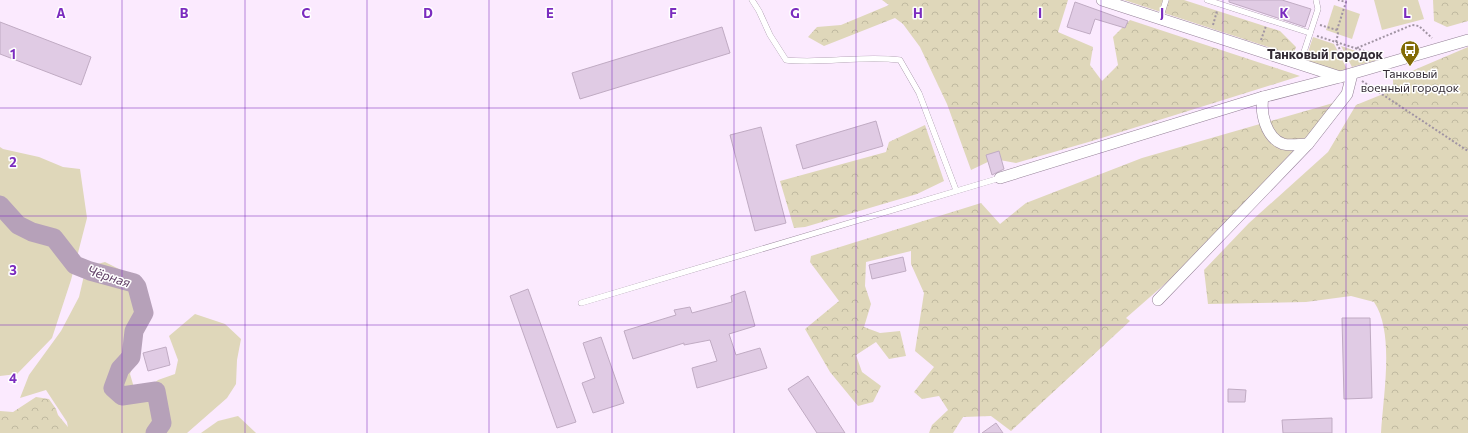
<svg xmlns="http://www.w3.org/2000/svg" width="1468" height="433" font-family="Commissioner,sans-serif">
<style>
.green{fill:#dfd7ba}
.forest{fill:url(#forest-crowns)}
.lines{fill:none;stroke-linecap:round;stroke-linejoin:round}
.river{stroke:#b6a1b9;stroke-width:19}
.building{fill:#e0cbe4;stroke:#c0abc3}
.service-casing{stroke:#948197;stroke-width:6}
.minor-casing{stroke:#948197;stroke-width:12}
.path{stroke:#a194a3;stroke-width:2;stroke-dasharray:2 2;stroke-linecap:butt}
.service{stroke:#fff;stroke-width:5.5}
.minor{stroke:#fff;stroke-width:11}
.grid{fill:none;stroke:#7b2cbf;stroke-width:1;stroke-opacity:0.55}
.labels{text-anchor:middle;stroke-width:3;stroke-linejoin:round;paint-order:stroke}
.poi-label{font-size:12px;fill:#332b35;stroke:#fff}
.neighbourhood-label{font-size:13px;font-weight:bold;fill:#332b35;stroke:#fff}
.water-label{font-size:13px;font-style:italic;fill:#634368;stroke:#fff}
.grid-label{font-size:13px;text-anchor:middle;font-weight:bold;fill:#7b2cbf;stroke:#fff;stroke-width:3;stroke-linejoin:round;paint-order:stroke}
</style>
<defs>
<pattern id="forest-crowns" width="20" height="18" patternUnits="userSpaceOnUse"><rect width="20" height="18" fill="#dfd7ba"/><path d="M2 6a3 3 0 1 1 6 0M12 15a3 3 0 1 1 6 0" fill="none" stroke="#c0b9a0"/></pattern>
</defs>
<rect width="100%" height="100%" fill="#fbeafe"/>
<!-- green -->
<g class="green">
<polygon points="1374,0 1418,0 1424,19 1382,30"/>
<polygon points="1334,5 1360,14 1352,39 1326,30"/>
<polygon points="1313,37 1334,44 1347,69 1336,72 1305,61"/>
<polygon points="1341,46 1380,59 1381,59 1352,67"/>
<polygon points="0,147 3,149 39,157 63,167 80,169 87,218 71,280 52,338 17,374 0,376"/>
<polygon points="105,262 133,276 145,295 144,320 139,348 130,374 135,391 149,388 158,380 175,374 178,360 169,336 195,314 225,324 241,339 237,360 236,384 227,398 187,433 69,433 67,422 46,390 20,398 29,375 61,331 79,297 86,267"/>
<polygon points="238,416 256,433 201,433 218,421"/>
</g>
<!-- forest -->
<g class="forest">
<polygon points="882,0 1068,0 1058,32 1093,47 1090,65 1102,81 1118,65 1113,37 1130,20 1300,76 1092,141 1016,163 994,159 971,170 947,104 920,47 903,24 895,18 824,46 808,37 817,27 841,25 889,5"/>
<polygon points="1124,0 1184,0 1280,31 1296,47 1293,55"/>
<polygon points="1433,0 1468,0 1468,21 1447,27 1434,21"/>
<path d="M1468,47V433H1381C1383,396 1395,333 1374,302L1351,296L1306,302L1208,304L1204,270L1249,223L1328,152L1356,105L1393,90V79Z"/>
<polygon points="1340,101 1182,269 1126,318 1130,321 1011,431 991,416 963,417 953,433 929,433 932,425 948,410 939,396 922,399 914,392 934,367 915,351 924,293 911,264 911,251 866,262 865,286 871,304 864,327 880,333 900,331 906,356 889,359 876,342 856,355 862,372 881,386 873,402 858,406 830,372 805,329 839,301 810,262 811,256 981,203 1000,224 1026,203 1142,158"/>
<polygon points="925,125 944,181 917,194 805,227 794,228 780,181 886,152 889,142"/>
<polygon points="36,397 49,399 56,409 58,415 73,433 0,433 0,411 13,412"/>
</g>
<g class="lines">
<!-- river -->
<polyline class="river" points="0,205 18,225 32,232 54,238 75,265 90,271 134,283 137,287 144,313 134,331 131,357 120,369 113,388 122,396 156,391 162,423 155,433"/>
</g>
<!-- building -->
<g class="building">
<polygon points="1229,0 1282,0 1311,9 1305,27 1229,2"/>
<polygon points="1075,2 1128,21 1125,28 1095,19 1090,34 1067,27"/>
<polygon points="0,22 91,57 81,85 0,54"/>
<polygon points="722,27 730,53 580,99 572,73"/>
<polygon points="876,121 883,146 803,169 796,145"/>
<polygon points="761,127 786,223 755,231 730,135"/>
<polygon points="999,151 1004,169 992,175 986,155"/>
<polygon points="903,257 906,271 872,279 869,265"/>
<polygon points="528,289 576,422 557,428 510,296"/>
<polygon points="745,291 755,326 729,334 736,355 760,348 767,368 697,388 692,368 717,361 710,340 684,345 684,343 633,359 624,331 676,315 674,310 690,307 692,313 732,302 731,296"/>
<polygon points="1342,318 1370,318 1372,398 1344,399"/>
<polygon points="601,337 624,403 593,413 582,383 595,378 583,343"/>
<polygon points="166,347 170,365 148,371 143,353"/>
<polygon points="808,376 845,433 817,433 788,389"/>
<polygon points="1228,389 1246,390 1245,402 1228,402"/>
<polygon points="1332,418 1332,433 1283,433 1282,420"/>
<polygon points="996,423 1003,433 982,433"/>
</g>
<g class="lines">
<!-- service casing -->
<g class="service-casing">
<g id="service">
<path d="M752,0L759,11L770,35L786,60C824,64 862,55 900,60L919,93L956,190"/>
<polyline points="1207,0 1310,33"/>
<polyline points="1160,19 1166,0"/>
<polyline points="1300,64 1318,9 1316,0"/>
<polyline points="581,303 1000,178"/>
</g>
</g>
<!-- minor casing -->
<g class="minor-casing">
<g id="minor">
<polyline points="1102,0 1340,77"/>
<path d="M1263,97C1260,113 1266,138 1283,144C1290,146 1300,144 1308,144"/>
<polyline points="1000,178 1263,97 1340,77 1468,40"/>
<polyline points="1158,300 1308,144 1347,94 1352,74"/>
</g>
</g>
<!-- path -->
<g class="path">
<polyline points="1213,25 1217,11"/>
<polyline points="1320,25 1337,30 1338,34 1336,42 1348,65"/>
<polyline points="1337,30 1346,2 1338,0"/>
<polyline points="1317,36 1377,55"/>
<polyline points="1261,40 1266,26"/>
<polyline points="1357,48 1412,25 1419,26 1432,38"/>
<polyline points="1362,81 1468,151"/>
</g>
<!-- service -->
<use href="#service" class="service"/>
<!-- minor -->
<use href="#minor" class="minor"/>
</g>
<!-- grid -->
<path class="grid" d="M122,0V433M245,0V433M367,0V433M489,0V433M612,0V433M734,0V433M856,0V433M979,0V433M1101,0V433M1223,0V433M1346,0V433M0,108H1468M0,216H1468M0,325H1468"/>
<!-- icons -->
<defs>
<g id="bus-pin" transform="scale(1)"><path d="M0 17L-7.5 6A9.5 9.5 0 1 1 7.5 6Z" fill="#826a04" stroke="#fff"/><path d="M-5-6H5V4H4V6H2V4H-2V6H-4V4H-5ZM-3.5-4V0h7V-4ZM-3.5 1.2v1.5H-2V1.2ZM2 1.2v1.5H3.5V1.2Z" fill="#fff"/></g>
</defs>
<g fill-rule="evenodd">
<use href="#bus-pin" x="1410" y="50"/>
</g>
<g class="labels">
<!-- poi labels -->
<g class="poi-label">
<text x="1410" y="78">Танковый<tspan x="1410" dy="14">военный городок</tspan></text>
</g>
<!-- neighbourhood labels -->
<g class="neighbourhood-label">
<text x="1325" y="59">Танковый городок</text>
</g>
<!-- water labels -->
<g class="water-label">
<text transform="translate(109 276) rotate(18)" y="5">Чёрная</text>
</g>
</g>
<g class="grid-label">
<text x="61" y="18">A</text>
<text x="184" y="18">B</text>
<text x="306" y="18">C</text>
<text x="428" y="18">D</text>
<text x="550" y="18">E</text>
<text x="673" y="18">F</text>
<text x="795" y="18">G</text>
<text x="918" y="18">H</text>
<text x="1040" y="18">I</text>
<text x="1162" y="18">J</text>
<text x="1284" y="18">K</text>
<text x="1407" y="18">L</text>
<text x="13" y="59">1</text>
<text x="13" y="167">2</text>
<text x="13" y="275">3</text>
<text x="13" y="383">4</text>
</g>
</svg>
